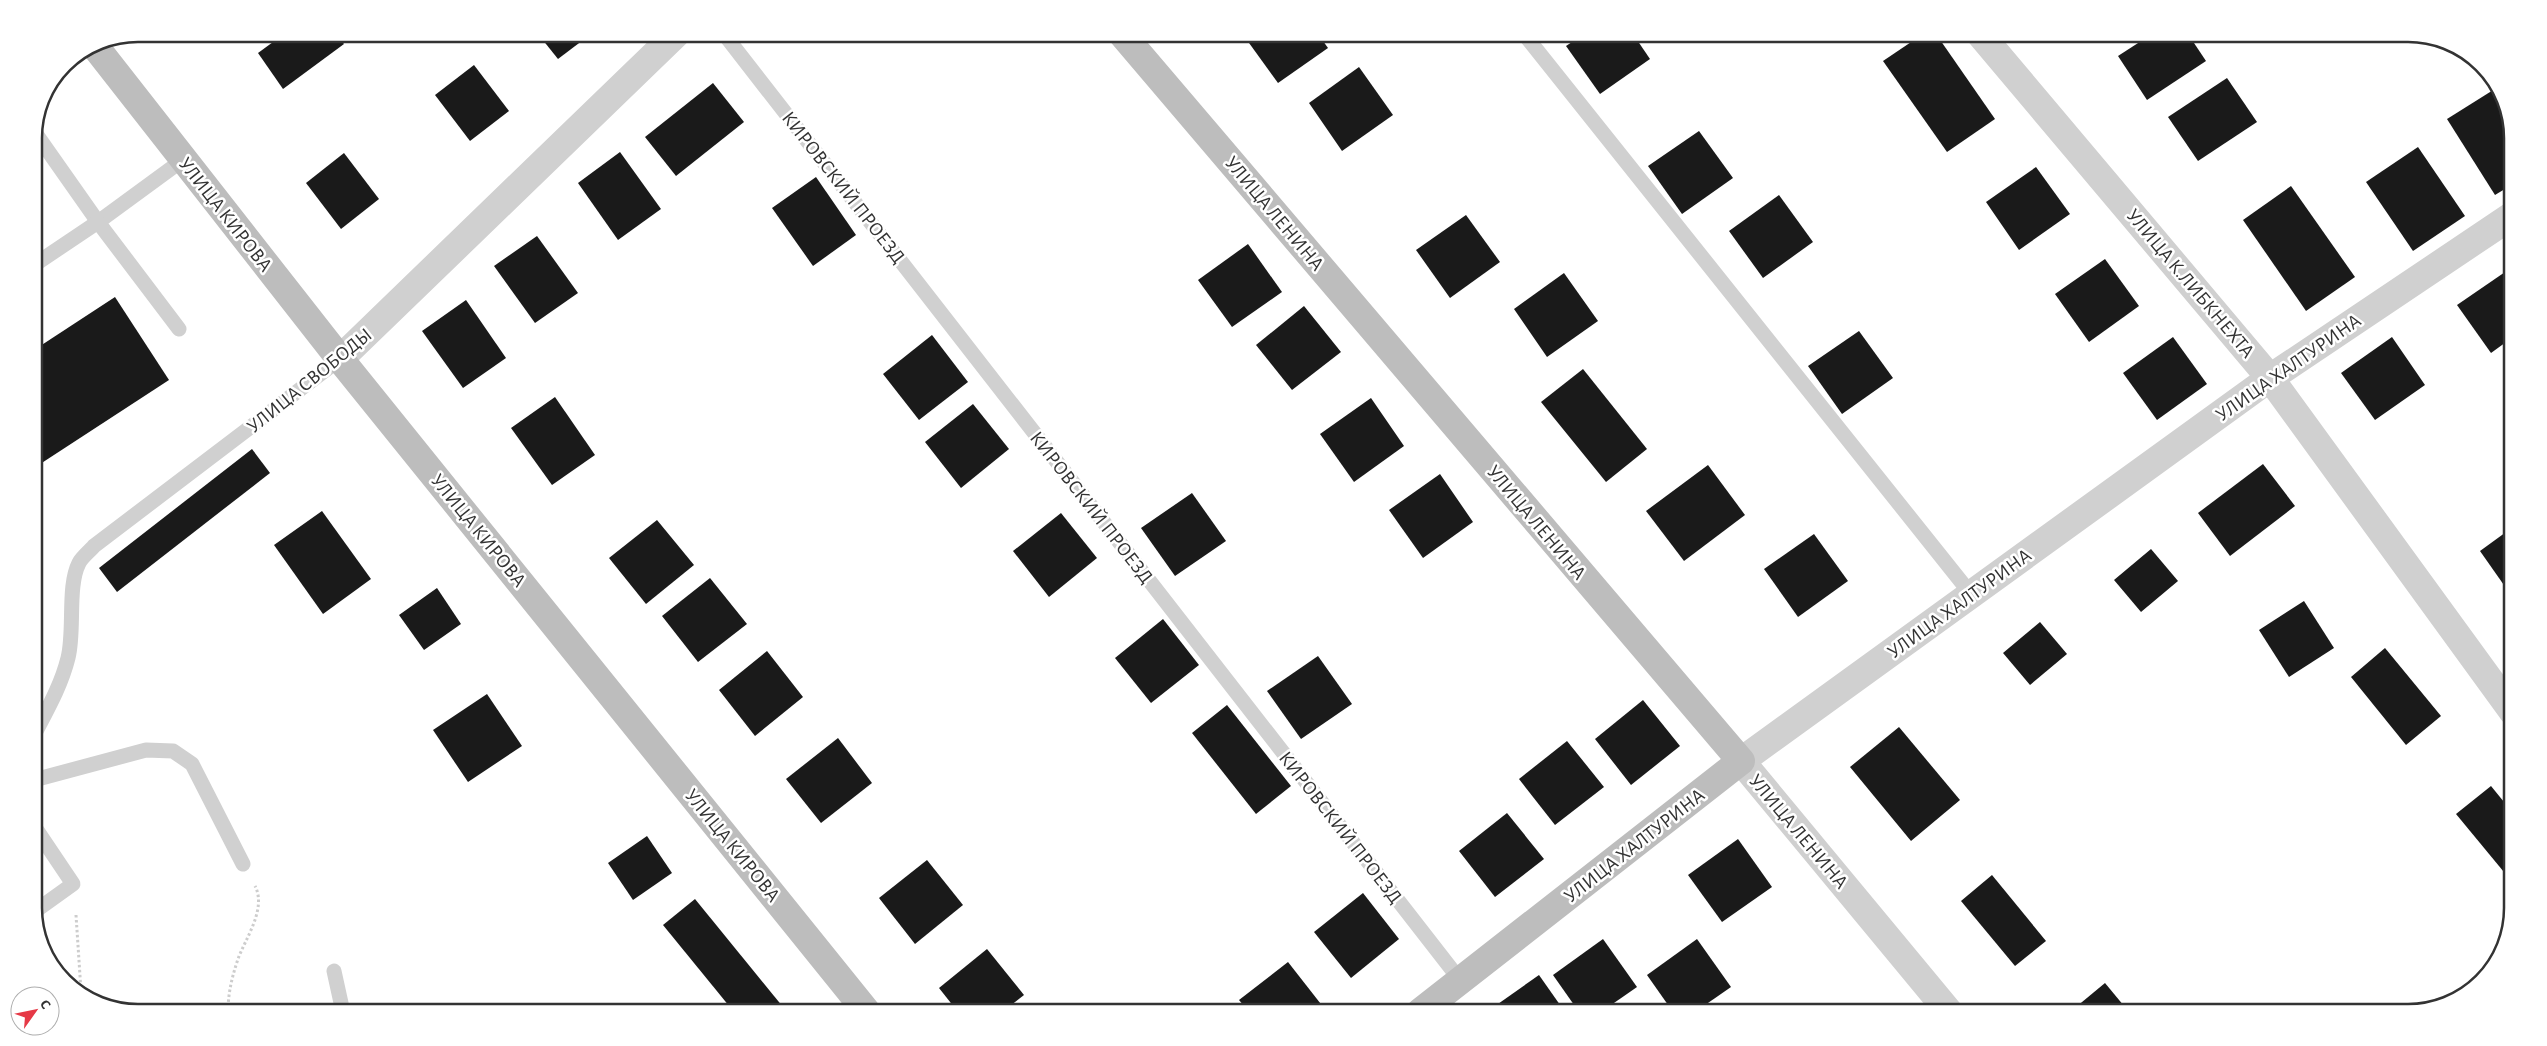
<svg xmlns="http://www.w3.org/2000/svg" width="2547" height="1046" font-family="'Alegreya Sans',sans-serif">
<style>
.building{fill:#1a1a1a}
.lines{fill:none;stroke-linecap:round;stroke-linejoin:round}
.path{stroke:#cdcdcd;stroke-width:3;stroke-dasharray:2.5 2.5;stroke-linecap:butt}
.lane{stroke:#d0d0d0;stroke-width:15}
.street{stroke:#d0d0d0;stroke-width:28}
.secondary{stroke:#bdbdbd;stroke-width:28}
.labels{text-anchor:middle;stroke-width:5;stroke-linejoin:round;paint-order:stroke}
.street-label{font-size:20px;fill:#333;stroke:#fff}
.rim{fill:none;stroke:#333;stroke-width:2.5}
</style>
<rect width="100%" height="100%" fill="#fff"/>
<!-- building -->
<g class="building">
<polygon points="188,34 205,34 194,42"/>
<polygon points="284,34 336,34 344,44 283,89 258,53"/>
<polygon points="538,34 591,34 558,59"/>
<polygon points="1246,34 1318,34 1328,48 1278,83 1244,36"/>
<polygon points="1584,34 1633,34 1650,59 1600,94 1566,46"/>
<polygon points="1923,34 1936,34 1995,119 1947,152 1883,61"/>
<polygon points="2152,34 2188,34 2206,61 2147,100 2118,56"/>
<polygon points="474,65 509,111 470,141 435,95"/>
<polygon points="1359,67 1393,115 1342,151 1309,103"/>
<polygon points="2227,78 2257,122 2198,161 2168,117"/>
<polygon points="713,83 744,122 676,176 645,137"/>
<polygon points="2498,87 2513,132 2513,184 2495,195 2447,119"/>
<polygon points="1699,131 1733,178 1682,214 1648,166"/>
<polygon points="2418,147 2465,216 2413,251 2366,182"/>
<polygon points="620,152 661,209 618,240 578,183"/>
<polygon points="344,153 379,199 341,229 306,183"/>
<polygon points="2036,167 2070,214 2019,250 1986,202"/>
<polygon points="816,177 856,235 813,266 772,208"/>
<polygon points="2291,186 2355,277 2306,311 2243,220"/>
<polygon points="1779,195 1813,242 1763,278 1729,231"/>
<polygon points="1466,215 1500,262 1450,298 1416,250"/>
<polygon points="537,236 578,293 535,323 494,266"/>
<polygon points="1248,244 1282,292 1232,327 1198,280"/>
<polygon points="2105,259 2139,306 2089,342 2055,294"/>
<polygon points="2508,270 2513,277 2513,337 2491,353 2457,305"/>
<polygon points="1564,273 1598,321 1547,357 1514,309"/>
<polygon points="115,297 169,380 34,468 34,350"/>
<polygon points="466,300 506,358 463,388 422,331"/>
<polygon points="1304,306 1341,352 1292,390 1256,345"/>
<polygon points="1859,331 1893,378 1842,414 1808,366"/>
<polygon points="932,335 968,382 919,420 883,374"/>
<polygon points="2173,337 2207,384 2157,420 2123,373"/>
<polygon points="2392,337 2425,385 2375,420 2341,373"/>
<polygon points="1583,369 1647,449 1606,482 1541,402"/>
<polygon points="555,397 595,455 552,485 511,428"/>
<polygon points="1371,398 1404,446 1354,482 1320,434"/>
<polygon points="973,404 1009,449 961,488 925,442"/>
<polygon points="252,449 270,473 117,592 99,568"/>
<polygon points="2263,464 2295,506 2230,556 2198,513"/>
<polygon points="1708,465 1745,515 1684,561 1646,511"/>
<polygon points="1440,474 1473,522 1423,558 1389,510"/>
<polygon points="1192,493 1226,541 1175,576 1141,528"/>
<polygon points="322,511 371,579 323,614 274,545"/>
<polygon points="1061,513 1097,558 1049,597 1013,551"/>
<polygon points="657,520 694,565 646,604 609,558"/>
<polygon points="2513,527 2513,598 2480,551"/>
<polygon points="1814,534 1848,581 1798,617 1764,569"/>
<polygon points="2151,549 2178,581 2141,612 2114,580"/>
<polygon points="710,578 747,624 698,662 662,616"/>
<polygon points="437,588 461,624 424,650 399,615"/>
<polygon points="2304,601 2334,648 2289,677 2259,630"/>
<polygon points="1163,619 1199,665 1151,703 1115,658"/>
<polygon points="2040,622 2067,654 2030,685 2003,653"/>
<polygon points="2385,648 2441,716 2406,745 2351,677"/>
<polygon points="767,651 803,697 755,736 719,690"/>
<polygon points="1318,656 1352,704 1301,739 1267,691"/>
<polygon points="487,694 522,746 468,782 433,730"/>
<polygon points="1643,700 1680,746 1631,785 1595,739"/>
<polygon points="1227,705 1291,786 1256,814 1192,733"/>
<polygon points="1899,727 1960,800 1911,841 1850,767"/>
<polygon points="838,738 872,783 821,823 786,779"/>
<polygon points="1567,741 1604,787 1555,825 1519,779"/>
<polygon points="2491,786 2513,813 2513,883 2456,814"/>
<polygon points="1507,813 1544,859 1495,897 1459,851"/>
<polygon points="647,836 672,873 633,900 608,863"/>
<polygon points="1738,839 1772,887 1722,922 1688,875"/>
<polygon points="927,860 963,905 915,944 879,898"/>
<polygon points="1992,875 2046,941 2015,966 1961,901"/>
<polygon points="1363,893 1399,939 1351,978 1314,932"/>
<polygon points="695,899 783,1007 777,1012 734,1012 663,925"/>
<polygon points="1603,939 1637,987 1601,1012 1579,1012 1553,975"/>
<polygon points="1697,939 1731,987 1695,1012 1673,1012 1647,975"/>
<polygon points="987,949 1024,995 1002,1012 958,1012 939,988"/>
<polygon points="1288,962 1324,1008 1318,1012 1249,1012 1239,1000"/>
<polygon points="1539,975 1565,1012 1489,1012 1488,1011"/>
<polygon points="2105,983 2129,1012 2070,1012"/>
</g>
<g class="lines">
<!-- path -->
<g class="path">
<polyline points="34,634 41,649"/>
<polyline points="76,915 81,991"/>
<path d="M228,1012C228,993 232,977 238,959C245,939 267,909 255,886"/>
</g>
<!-- lane -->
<g class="lane">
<polyline points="724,34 1460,980"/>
<polyline points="1524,34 1971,594"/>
<polyline points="34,131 98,222 184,159"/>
<polyline points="34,265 98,222 179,329"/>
<path d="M34,735C47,710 61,686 68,658C75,631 67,586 79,563C82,557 90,551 94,546L340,359"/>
<polyline points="34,780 146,750 173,751 192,764 243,864"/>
<polyline points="34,826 73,884 34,912"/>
<polyline points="334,971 343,1012"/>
</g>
<!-- street -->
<g class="street">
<polyline points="1980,34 2270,378 2513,712"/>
<polyline points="340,359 676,34"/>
<polyline points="1949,1012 1741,761 2270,378 2513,215"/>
</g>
<!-- secondary -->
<g class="secondary">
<polyline points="1122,34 1741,761 1420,1012"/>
<polyline points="94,45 340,359 867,1012"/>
</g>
</g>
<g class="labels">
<!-- street labels -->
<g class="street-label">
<text transform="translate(844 187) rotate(52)" y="7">КИРОВСКИЙ ПРОЕЗД</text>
<text transform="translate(1275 213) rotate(50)" y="7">УЛИЦА ЛЕНИНА</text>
<text transform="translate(226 214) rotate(52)" y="7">УЛИЦА КИРОВА</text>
<text transform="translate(2191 283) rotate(50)" y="7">УЛИЦА К.ЛИБКНЕХТА</text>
<text transform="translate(2288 367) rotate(-35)" y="7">УЛИЦА ХАЛТУРИНА</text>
<text transform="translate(309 380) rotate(-39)" y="7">УЛИЦА СВОБОДЫ</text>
<text transform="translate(1092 507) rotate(52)" y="7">КИРОВСКИЙ ПРОЕЗД</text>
<text transform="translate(1537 522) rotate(50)" y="7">УЛИЦА ЛЕНИНА</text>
<text transform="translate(479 530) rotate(51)" y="7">УЛИЦА КИРОВА</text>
<text transform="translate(1959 603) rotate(-36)" y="7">УЛИЦА ХАЛТУРИНА</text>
<text transform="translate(1341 827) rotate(52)" y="7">КИРОВСКИЙ ПРОЕЗД</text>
<text transform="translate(1799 831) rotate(50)" y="7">УЛИЦА ЛЕНИНА</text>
<text transform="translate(733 845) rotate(51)" y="7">УЛИЦА КИРОВА</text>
<text transform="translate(1634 845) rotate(-38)" y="7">УЛИЦА ХАЛТУРИНА</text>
</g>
</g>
<!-- crop -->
<path d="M0 0H2547V1046H0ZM138 42H2408A96 96 0 0 1 2504 138V908A96 96 0 0 1 2408 1004H138A96 96 0 0 1 42 908V138A96 96 0 0 1 138 42Z" fill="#fff" fill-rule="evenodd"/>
<path class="rim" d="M138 42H2408A96 96 0 0 1 2504 138V908A96 96 0 0 1 2408 1004H138A96 96 0 0 1 42 908V138A96 96 0 0 1 138 42Z"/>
<!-- north arrow -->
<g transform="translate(35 1011) rotate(57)"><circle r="24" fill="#ffffff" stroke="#adadad"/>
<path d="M0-4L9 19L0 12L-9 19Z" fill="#e63946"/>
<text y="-8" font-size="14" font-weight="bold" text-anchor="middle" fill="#333333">С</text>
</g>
</svg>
